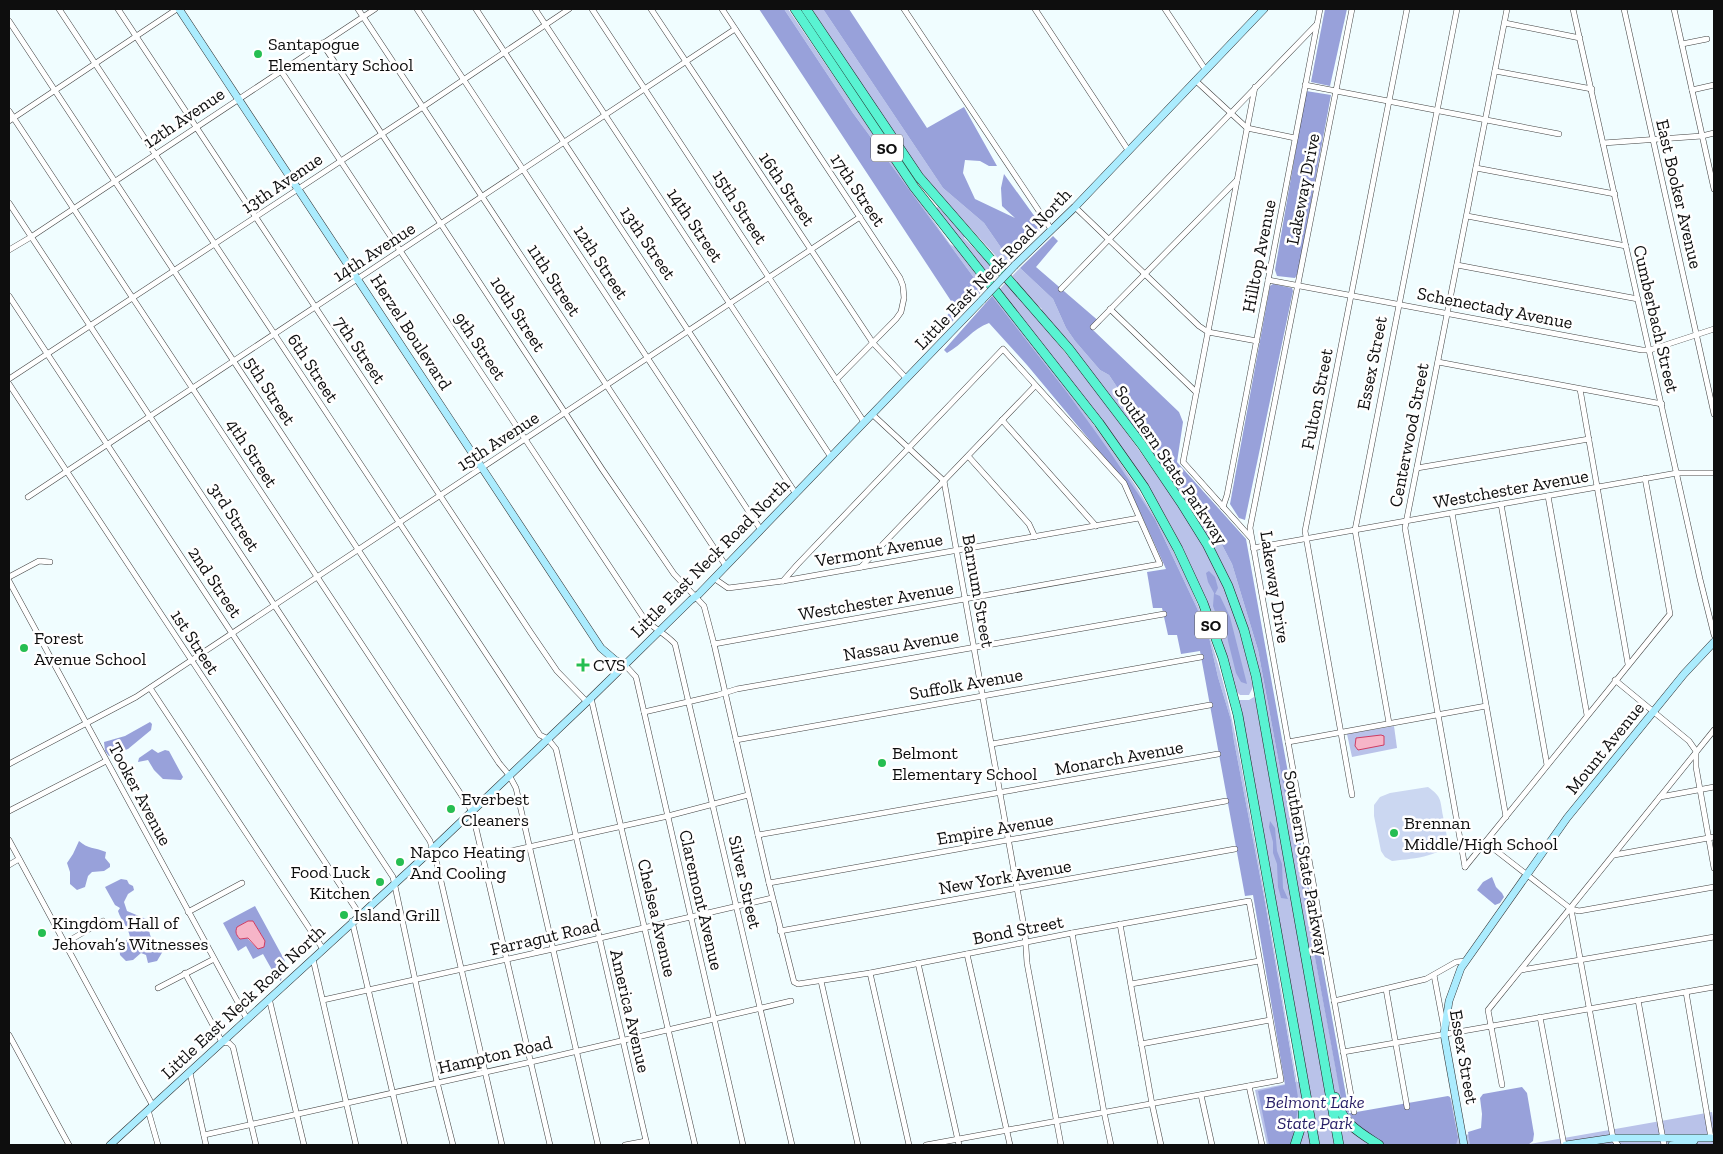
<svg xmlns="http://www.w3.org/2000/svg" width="1723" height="1154" font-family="'Zilla Slab',serif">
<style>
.green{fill:#b9c2e9}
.forest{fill:#98a1da;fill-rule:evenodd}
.pitch{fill:#cbd7f1}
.water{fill:#f6b5c8;stroke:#cd3c63}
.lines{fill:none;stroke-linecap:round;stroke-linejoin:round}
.street-casing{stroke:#414141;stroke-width:6}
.secondary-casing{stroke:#303030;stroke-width:8}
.highway-casing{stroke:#1f1f1f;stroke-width:10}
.street{stroke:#fff;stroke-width:5}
.secondary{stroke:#abecfe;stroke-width:7}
.highway{stroke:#59f3d2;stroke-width:9}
.secondary-bridge-casing{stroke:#303030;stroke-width:8;stroke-linecap:butt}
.secondary-bridge{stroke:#abecfe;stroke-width:7}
.poi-dot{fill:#26be51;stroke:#fff;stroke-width:2}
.labels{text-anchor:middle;stroke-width:5;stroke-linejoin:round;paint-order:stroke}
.shield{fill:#fff;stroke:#565656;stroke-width:1}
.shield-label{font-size:16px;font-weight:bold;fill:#0e0e0e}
.poi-label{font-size:18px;fill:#0e0e0e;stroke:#fff;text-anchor:start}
.street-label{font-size:18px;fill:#0e0e0e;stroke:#fff}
.park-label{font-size:18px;font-style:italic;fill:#271e66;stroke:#fff}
</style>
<rect width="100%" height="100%" fill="#f0fdff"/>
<!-- green -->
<g class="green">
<polygon points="784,9 788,9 900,174 950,244 956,248 986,287 983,290 853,113"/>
<polygon points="812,9 823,9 943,188 984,223 1004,252 1012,255 1014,258 1006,267 929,183 900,143"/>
<polygon points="938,207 965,236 964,238 999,274 992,281 971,252 934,209"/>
<path d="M1020,268L1053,299L1066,328L1075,341L1100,370L1109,375L1125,399L1140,415L1141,428L1146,437L1172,477L1220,541L1232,564L1258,650L1337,1075L1350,1116L1451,1098L1458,1136L1515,1127L1518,1145H1267L1255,1090L1296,1082L1265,902L1234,741L1231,720L1218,677L1209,637L1197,608L1155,519L1067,392L992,296L993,295C1070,394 1153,490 1199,608C1227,678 1239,752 1252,826C1268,911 1282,997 1297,1082L1307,1080L1238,702L1239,700H1249L1254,697L1255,698L1323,1077L1332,1076L1263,694L1245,619L1213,546L1184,501L1041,310L1042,309L1037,305L1012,276Z"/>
<path d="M1006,282C1058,342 1107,404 1153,470C1175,501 1199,534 1216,569C1233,607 1245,646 1253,687L1249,695H1240L1236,691C1219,642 1205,592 1181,545C1139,461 1077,389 1019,315L1020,314L999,290Z"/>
<polygon points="1394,726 1397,748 1352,757 1347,734"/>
<polygon points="1712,1112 1714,1124 1714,1145 1524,1145"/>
</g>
<!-- forest -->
<g class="forest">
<polygon points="759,9 784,9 853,113 983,290 931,343 924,340 955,307"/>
<polygon points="823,9 849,9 927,128 964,107 997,166 989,166 980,161 965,160 963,173 975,199 1015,218 1002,206 1001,188 1004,174 1043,228 1026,243 1014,258 1012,255 1004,252 984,223 943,188"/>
<polygon points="1325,9 1347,9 1330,86 1311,82"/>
<polygon points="1306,91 1331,95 1298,273 1295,278 1277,276 1275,270"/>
<polygon points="1053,236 1058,241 1036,267 1101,323 1093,330 1179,412 1183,422 1177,462 1246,539 1349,1112 1345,1112 1343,1109 1258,650 1232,564 1220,541 1172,477 1146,437 1141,428 1140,415 1125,399 1109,375 1100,370 1075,341 1066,328 1053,299 1020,268"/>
<polygon points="1273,284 1292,288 1293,291 1245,520 1239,518 1230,504 1270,286"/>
<path d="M992,296L1067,392L1110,452L1155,519L1197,608L1209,637L1218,677L1231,720L1234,741L1265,902L1294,1072L1299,1104L1291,1145H1269L1258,1091L1285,1085L1253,895L1245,896L1200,651L1181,654L1177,635H1168L1162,608H1153L1147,572L1166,569L1128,486L1027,365L989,323C973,328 962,345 947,353L944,350Z"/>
<polygon points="1209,571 1215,577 1218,588 1215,594 1220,596 1230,617 1247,684 1241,682 1236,673 1228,641 1226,626 1217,617 1213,606 1214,593 1208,582 1206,573"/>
<polygon points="150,722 152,724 151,730 128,749 109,756 105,751 104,742 125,736"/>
<polygon points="152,749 158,753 165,750 169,751 183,777 181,780 163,779 154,770 148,760 138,762 139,758"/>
<polygon points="1270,821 1275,828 1277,851 1282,864 1283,888 1288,899 1281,898 1278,887 1277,864 1273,853 1273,842 1269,827"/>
<path d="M79,841C88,849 94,847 106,852L105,858L110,864V867L104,871L92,872L88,876L85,887L77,890L70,884V872L67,863L73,854Z"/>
<polygon points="1492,877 1496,887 1502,893 1504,897 1500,903 1495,905 1477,890 1483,882"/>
<path d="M121,879L127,880L129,884L133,886L134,890L128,894L124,902L127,911L146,919L152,942L163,951L157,961L148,963L146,955L141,953L133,960L126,961L120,955L119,944L127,940L130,937C128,926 121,921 118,911L120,908L115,905L105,887Z"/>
<path d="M255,906L285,961L283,966L281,981L276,977L263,954L253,959L246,946L238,951L223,923ZM248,921H253L265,941L258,949L247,938L240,939L237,927Z"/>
<polygon points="1522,1087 1527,1093 1534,1134 1533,1141 1528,1145 1470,1145 1468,1132 1481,1128 1482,1114 1480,1098 1483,1094"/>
<polygon points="1448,1096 1450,1097 1458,1138 1456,1145 1384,1145 1371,1138 1350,1121 1345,1114"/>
</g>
<!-- pitch -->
<path class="pitch" d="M1428,787C1442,797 1440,800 1443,816C1444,823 1447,833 1447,840C1445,858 1406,859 1392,861L1385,857L1381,851L1374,816V805L1380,797L1390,793Z"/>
<!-- water -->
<g class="water">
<polygon points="1381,735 1384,736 1384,745 1358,750 1355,746 1356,738"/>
<path d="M248,921H253L265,941L264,947L258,949L248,938L240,939C236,935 235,932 237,927Z"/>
</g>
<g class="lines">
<!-- street casing -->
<g class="street-casing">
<g id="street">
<polyline points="59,9 540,735 548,739 556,749 647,1145"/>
<polyline points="118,9 531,633 557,671 587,702"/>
<polyline points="358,9 726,566"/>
<polyline points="417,9 761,530"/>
<polyline points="476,9 796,494"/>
<polyline points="535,9 831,457"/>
<polyline points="592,9 864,422"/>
<polyline points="651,9 873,343 907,379"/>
<polyline points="722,9 900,278 903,286 904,298 901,312 896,319 836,380"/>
<polyline points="904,9 1051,229"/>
<polyline points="1035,9 1128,150"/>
<polyline points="1165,9 1205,69"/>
<polyline points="1352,9 1250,528 1354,1112"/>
<polyline points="1573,9 1700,579 1714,635"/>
<polyline points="1624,9 1714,414"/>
<polyline points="1674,9 1714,189"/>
<polyline points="9,21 499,763 509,775 516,788 598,1145"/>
<polyline points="1505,23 1580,38"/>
<polyline points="322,43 602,469 674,574 704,606 714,644 769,883 794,982 798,984 870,973 1072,933 1249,901 1281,1080 926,1145"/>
<polyline points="1682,44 1707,39"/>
<path d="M281,71L645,620C655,629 666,634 675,644L792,1145"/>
<polyline points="1495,71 1592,89"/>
<polyline points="1195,80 1247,128 1295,138"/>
<polyline points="1305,85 1559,134"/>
<polyline points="1692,90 1714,85"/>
<polyline points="9,111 472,811 550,1145"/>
<polyline points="9,121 177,9"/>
<polyline points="1603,143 1702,136 1714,133"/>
<polyline points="1476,168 1615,194"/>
<polyline points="9,203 430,841 437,864 502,1145"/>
<polyline points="1075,207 1199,326 1208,332 1257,341"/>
<polyline points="1467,216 1626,246"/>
<polyline points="9,250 31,237 375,9"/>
<polyline points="1457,265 1638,299"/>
<polyline points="1268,280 1642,350 1650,350 1714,329"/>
<polyline points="1061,289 1316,25"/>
<polyline points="9,296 393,877 437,1082 453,1145"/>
<polyline points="1110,309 1196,392"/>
<polyline points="1093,327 1237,180"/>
<polyline points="1438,362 1662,404"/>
<polyline points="9,379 423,107 569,9"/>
<polyline points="9,384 360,915"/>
<polyline points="1580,389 1628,664"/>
<polyline points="872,414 944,481 1017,888 1025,932 1027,963 1061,1145"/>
<polyline points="1002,420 1096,526"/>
<polyline points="968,456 1029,524 1035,537"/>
<polyline points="1417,468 1589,439"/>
<polyline points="1548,496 1587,715"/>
<polyline points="28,497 735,29"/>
<polyline points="1501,504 1547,765"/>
<polyline points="1223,507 1227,495 1320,9"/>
<polyline points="1452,513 1506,817"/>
<polyline points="1251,538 1183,462 1255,87"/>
<polyline points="1253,548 1677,473 1714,473"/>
<polyline points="861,567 1035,386"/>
<polyline points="9,577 39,561 50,562"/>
<polyline points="715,579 728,588 783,581 1139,518"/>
<polyline points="9,581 247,1019"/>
<polyline points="714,644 1160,564 1124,483 1003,349 797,565 783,581"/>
<polyline points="625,665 636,677 644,712 743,1145"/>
<polyline points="1615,680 1689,741 1696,751 1696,767 1714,868"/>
<polyline points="150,688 323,949"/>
<polyline points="591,698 695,1145"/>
<polyline points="644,712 718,695 737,689 1164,614"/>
<polyline points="1389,723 1355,530 1457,9"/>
<polyline points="736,740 1201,657"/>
<polyline points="1288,742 1486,706"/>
<polyline points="992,744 1210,705"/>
<polyline points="9,764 136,697 860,217"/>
<polyline points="1352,795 1305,531 1407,9"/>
<polyline points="1660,797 1714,787"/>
<polyline points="9,811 106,761"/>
<polyline points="758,835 1218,754"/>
<polyline points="9,840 153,1106"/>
<polyline points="1485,842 1571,909 1579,911 1714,887"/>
<polyline points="1614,855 1714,837"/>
<polyline points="483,857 668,816 748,795"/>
<polyline points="9,865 19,859"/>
<polyline points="1465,867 1405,528 1507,9"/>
<polyline points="1465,867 1670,614 1645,478"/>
<polyline points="769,883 1226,801"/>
<polyline points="1571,909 1613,1138 1618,1145"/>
<polyline points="188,912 242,883"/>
<polyline points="352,921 405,1145"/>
<polyline points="1120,924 1152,1104 1161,1145"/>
<polyline points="780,931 1235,849"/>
<polyline points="1072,933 1104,1112 1111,1145"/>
<polyline points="65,943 103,921"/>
<polyline points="967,954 1010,1145"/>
<polyline points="313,959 356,1145"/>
<polyline points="918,963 959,1145"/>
<polyline points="1521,970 1714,937"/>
<polyline points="185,973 222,1042 229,1043 233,1047 256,1145"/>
<polyline points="870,973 909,1145"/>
<polyline points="1434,975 1444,1028"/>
<polyline points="821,981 858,1145"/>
<polyline points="1131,984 1259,961"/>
<polyline points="158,988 214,959"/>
<polyline points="1386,989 1407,1107"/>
<polyline points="1686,992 1711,1138"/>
<polyline points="269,998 304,1145"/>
<polyline points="323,1000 553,949 772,898"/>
<polyline points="1638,1000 1664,1145"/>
<polyline points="1334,1001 1426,979 1456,962 1466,961"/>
<polyline points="1540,1017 1564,1145"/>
<polyline points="9,1035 69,1145"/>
<polyline points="1141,1044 1270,1020"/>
<polyline points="1343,1052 1714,987"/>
<polyline points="190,1073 206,1145"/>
<polyline points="1502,1085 1488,1010 1714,730"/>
<polyline points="1249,1086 1262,1145"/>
<polyline points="1201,1095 1212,1145"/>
<polyline points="148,1110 158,1145"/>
<polyline points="204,1135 531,1062 791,1001"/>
<polyline points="625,1145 646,1141"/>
</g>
</g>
<!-- secondary casing -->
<g class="secondary-casing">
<g id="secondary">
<polyline points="179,9 601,648 615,660 625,665"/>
<polyline points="1015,265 1075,207 1264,9"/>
<polyline points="110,1145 424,857 591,698 691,600 699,594 982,300"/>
<polyline points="1464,1145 1444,1034 1449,1001 1461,968 1567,818 1684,674 1714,642"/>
<polyline points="1566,1145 1613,1138 1711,1138"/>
<polyline points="1672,1145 1694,1141"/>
</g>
</g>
<!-- highway casing -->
<g class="highway-casing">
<g id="highway">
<polyline points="795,9 914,187 1099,423 1144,487 1178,549 1203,603 1223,658 1238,715 1315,1145"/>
<polyline points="806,9 919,177 1069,349 1142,445 1182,504 1207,544 1228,586 1244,630 1256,676 1339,1145"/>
<path d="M1335,1097C1342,1123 1357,1131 1379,1145"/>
<polyline points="1295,1145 1303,1120 1303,1104"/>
</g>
</g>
<!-- street -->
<use href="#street" class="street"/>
<!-- secondary -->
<use href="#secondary" class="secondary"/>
<!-- highway -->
<use href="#highway" class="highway"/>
<!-- secondary-bridge casing -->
<g class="secondary-bridge-casing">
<polyline id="secondary-bridge" points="982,300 1015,265"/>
</g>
<!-- secondary-bridge -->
<use href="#secondary-bridge" class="secondary-bridge"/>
</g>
<!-- markers -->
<g class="poi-dot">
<circle cx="258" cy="54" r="5"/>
<circle cx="24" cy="648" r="5"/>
<path d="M580.5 657.5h5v5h5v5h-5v5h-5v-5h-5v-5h5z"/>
<circle cx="882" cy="763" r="5"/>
<circle cx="451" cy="809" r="5"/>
<circle cx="1394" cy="833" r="5"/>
<circle cx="400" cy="862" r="5"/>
<circle cx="380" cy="882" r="5"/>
<circle cx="344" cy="915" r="5"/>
<circle cx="42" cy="933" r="5"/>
</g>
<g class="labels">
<!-- shield labels -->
<g class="shield">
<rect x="871" y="134.5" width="32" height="27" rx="4"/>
<rect x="1195" y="611.5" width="32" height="27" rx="4"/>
</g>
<g class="shield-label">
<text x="887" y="154">SO</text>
<text x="1211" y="631">SO</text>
</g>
<!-- poi labels -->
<g class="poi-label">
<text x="268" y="50">Santapogue<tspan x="268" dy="21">Elementary School</tspan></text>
<text x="34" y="644">Forest<tspan x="34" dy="21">Avenue School</tspan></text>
<text x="593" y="671">CVS</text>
<text x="892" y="759">Belmont<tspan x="892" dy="21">Elementary School</tspan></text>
<text x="461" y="805">Everbest<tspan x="461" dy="21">Cleaners</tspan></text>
<text x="1404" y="829">Brennan<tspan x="1404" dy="21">Middle/High School</tspan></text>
<text x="410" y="858">Napco Heating<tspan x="410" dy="21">And Cooling</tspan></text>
<text x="370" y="878" text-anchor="end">Food Luck<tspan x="370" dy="21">Kitchen</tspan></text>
<text x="354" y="921">Island Grill</text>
<text x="52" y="929">Kingdom Hall of<tspan x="52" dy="21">Jehovah’s Witnesses</tspan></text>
</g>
<!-- street labels -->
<g class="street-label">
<text transform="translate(184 118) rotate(-34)" y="6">12th Avenue</text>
<text transform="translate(282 183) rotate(-34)" y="6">13th Avenue</text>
<text transform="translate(787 189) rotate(56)" y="6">16th Street</text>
<text transform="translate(1303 189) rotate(-79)" y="6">Lakeway Drive</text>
<text transform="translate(858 190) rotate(56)" y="6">17th Street</text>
<text transform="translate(1679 194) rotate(77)" y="6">East Booker Avenue</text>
<text transform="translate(740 207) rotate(57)" y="6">15th Street</text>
<text transform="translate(695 225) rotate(56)" y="6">14th Street</text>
<text transform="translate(648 243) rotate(56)" y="6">13th Street</text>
<text transform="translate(374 252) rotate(-33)" y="6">14th Avenue</text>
<text transform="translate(1259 256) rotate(-79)" y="6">Hilltop Avenue</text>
<text transform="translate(601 262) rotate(57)" y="6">12th Street</text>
<text transform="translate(993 269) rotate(-46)" y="6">Little East Neck Road North</text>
<text transform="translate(554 280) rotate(57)" y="6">11th Street</text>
<text transform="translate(1495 308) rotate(11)" y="6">Schenectady Avenue</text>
<text transform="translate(518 314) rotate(57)" y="6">10th Street</text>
<text transform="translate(1656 319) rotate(77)" y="6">Cumberbach Street</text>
<text transform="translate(411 332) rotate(57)" y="6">Herzel Boulevard</text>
<text transform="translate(480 346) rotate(56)" y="6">9th Street</text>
<text transform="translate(360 350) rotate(56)" y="6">7th Street</text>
<text transform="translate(1372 363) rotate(-79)" y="6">Essex Street</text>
<text transform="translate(313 368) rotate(57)" y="6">6th Street</text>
<text transform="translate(270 391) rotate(57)" y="6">5th Street</text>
<text transform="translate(1317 399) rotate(-79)" y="6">Fulton Street</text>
<text transform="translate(1409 435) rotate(-79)" y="6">Centerwood Street</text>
<text transform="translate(498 441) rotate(-33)" y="6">15th Avenue</text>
<text transform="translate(252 453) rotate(57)" y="6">4th Street</text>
<text transform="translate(1171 465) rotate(56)" y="6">Southern State Parkway</text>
<text transform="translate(1511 489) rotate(-10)" y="6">Westchester Avenue</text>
<text transform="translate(234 517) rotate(57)" y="6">3rd Street</text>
<text transform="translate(879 550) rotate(-10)" y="6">Vermont Avenue</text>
<text transform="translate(710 558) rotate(-45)" y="6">Little East Neck Road North</text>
<text transform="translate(215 582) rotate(56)" y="6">2nd Street</text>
<text transform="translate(1275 587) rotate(81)" y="6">Lakeway Drive</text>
<text transform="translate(978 591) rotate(80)" y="6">Barnum Street</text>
<text transform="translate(876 601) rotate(-10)" y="6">Westchester Avenue</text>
<text transform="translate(195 642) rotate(57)" y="6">1st Street</text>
<text transform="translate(901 645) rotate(-10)" y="6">Nassau Avenue</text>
<text transform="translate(966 684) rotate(-10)" y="6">Suffolk Avenue</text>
<text transform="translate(1605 748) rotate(-51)" y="6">Mount Avenue</text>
<text transform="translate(1119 758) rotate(-10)" y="6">Monarch Avenue</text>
<text transform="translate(140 794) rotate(62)" y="6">Tooker Avenue</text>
<text transform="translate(995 829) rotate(-10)" y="6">Empire Avenue</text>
<text transform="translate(1306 863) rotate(80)" y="6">Southern State Parkway</text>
<text transform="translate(1005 877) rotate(-10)" y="6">New York Avenue</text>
<text transform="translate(745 882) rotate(77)" y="6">Silver Street</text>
<text transform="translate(701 900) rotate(77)" y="6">Claremont Avenue</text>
<text transform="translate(657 918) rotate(77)" y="6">Chelsea Avenue</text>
<text transform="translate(1018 930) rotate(-11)" y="6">Bond Street</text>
<text transform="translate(545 937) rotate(-13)" y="6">Farragut Road</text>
<text transform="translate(243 1002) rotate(-43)" y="6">Little East Neck Road North</text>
<text transform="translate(630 1011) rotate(77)" y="6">America Avenue</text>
<text transform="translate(495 1055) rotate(-13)" y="6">Hampton Road</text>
<text transform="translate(1464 1057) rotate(80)" y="6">Essex Street</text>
</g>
<!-- park labels -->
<g class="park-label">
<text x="1315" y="1108">Belmont Lake<tspan x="1315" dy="21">State Park</tspan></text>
</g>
</g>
<!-- border -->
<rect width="1723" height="1154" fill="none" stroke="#0e0e0e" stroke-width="20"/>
</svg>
